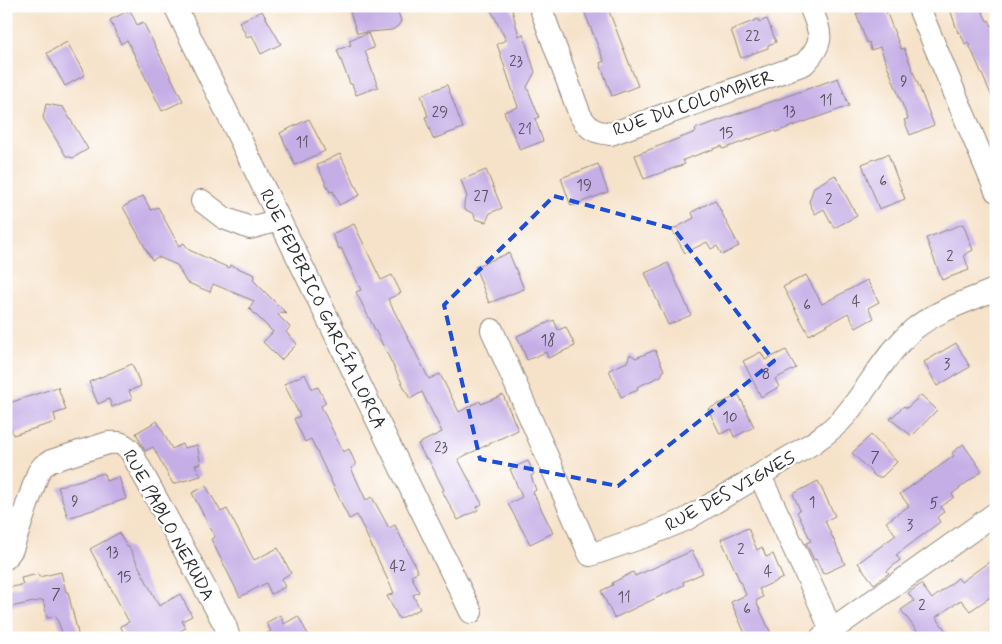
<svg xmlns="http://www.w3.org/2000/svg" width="1002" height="644" font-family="Mynerve,sans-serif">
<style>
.building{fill:#c5ade6}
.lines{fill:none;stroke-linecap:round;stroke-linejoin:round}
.minor-casing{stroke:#90867a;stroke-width:24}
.minor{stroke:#fff;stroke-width:22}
.marked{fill:none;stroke:#1d4ed8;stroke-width:4;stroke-dasharray:10 6;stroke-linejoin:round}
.labels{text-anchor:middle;stroke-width:5;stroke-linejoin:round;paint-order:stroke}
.number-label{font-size:15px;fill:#524c5a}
.street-label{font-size:18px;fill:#2b2b2b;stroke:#fff}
</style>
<rect width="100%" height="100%" fill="#fff"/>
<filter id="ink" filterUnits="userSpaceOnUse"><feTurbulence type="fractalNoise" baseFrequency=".02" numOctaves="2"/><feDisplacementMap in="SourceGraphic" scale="10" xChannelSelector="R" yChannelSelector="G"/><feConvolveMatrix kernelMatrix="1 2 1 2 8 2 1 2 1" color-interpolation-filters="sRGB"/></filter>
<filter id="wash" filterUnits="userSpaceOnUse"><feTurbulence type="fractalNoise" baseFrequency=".0096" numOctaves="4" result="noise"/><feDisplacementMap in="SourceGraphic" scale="20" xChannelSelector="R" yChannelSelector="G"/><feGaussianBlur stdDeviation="1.12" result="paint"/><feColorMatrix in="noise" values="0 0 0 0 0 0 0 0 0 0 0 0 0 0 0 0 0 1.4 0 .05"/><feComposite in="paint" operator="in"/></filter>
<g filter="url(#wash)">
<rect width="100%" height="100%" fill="#f6e2c9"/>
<g id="blocks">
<!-- building -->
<g class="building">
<polygon points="348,6 396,6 401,21 398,26 392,30 357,33"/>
<polygon points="489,6 511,6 519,36 523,34 535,72 527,87 539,117 535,119 543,141 520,150 504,112 518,107 497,44 506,40"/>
<polygon points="582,6 607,6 638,86 612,96 600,63 604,61"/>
<polygon points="878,6 884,6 901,49 904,48 934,125 910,135 904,120 908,119 880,47 871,50 869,42 867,43 856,14"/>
<polygon points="949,6 980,6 987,21 989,20 996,35 996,106 968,42 965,44 960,32 958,33"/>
<polygon points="130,10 137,25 143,22 183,101 162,111 127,40 121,44 110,20"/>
<polygon points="262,11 281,44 261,54 252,35 247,37 239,22"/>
<polygon points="758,19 759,22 767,19 776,42 768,45 768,48 741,58 731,30"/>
<polygon points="368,33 374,48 365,51 378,87 356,95 352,84 350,84 337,50 351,45 349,40"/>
<polygon points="67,42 85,75 65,86 47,53"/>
<polygon points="838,78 849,106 776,132 775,130 723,149 722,146 683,160 685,164 644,179 635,155 696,132 695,129"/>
<polygon points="447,85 463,128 433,139 425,117 428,116 421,95"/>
<polygon points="46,104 63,107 88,149 73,158 66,156 43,118"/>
<polygon points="309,119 325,151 295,165 280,133"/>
<polygon points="340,154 360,195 339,205 333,191 330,192 317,165"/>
<polygon points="888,154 905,199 879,209 862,164"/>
<polygon points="598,164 608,192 571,206 561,178"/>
<polygon points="486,170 502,208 490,213 486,222 475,219 474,214 464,209 464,203 467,197 461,180"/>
<polygon points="835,175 857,216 834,228 824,209 815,214 809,202 814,187"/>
<polygon points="143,196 151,210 158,207 179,246 184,243 189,250 229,268 230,265 255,275 253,280 287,314 282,312 278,315 290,327 286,332 297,344 281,360 263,342 273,332 249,308 254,301 213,284 210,292 186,282 177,265 158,257 152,260 123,207"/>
<polygon points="715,200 739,246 722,255 717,246 711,249 707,242 685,253 672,230 694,218 692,212"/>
<polygon points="354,224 381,280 392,275 401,293 388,299 429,379 440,374 459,412 480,401 481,404 503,395 518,430 458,459 482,504 477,507 478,510 458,520 442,491 444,490 428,458 426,459 418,444 442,432 422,392 410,399 356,292 361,290 341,248 339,249 332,234"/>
<polygon points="963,224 973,250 964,255 969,270 942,280 926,238"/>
<polygon points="509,253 524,289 489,303 475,267"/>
<polygon points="668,263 691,315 668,325 645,273"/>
<polygon points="806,275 822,304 867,280 879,302 868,308 874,318 856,328 848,313 809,335 783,287"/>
<polygon points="554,320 558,330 566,327 575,346 548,358 546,352 527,360 517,336"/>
<polygon points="956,343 970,367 937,386 924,362"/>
<polygon points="655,350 664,370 661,376 637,387 638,390 621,397 609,370 627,362 630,354 636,358"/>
<polygon points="786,350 796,368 775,379 779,387 761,397 743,361 761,352 765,360"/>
<polygon points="132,364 141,386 129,391 132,399 112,407 109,399 98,404 89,382"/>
<polygon points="305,374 312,389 318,387 326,403 321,406 343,452 349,449 356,465 351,468 366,500 372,497 389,528 395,525 418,572 411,575 419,592 413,595 420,609 399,619 387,596 394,593 357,515 349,519 311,439 305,442 294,419 300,416 284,384"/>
<polygon points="58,387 66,410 54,414 56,422 13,435 11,428 6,429 6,404"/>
<polygon points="739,395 754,427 734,437 731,429 720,434 708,409"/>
<polygon points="921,395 937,410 912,436 890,419 904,406 907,408"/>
<polygon points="157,421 172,449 182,444 184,448 197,445 201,464 195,465 201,476 173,484 153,447 145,451 136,433"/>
<polygon points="871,435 897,462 882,477 876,477 852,453"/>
<polygon points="963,444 982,471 952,494 954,497 941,507 944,512 937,517 940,522 896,555 900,560 887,571 889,573 874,584 858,563 896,535 886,522 909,506 900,494 954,456 952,453"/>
<polygon points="528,461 534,474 531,476 536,490 533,492 553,533 530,544 508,504 522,497 510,469"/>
<polygon points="104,473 106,481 119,477 126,499 68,518 58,487"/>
<polygon points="818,481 835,516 825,521 845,564 823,574 816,559 814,560 806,543 811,541 797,512 800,510 793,494"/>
<polygon points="206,486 221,512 227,509 254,560 278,548 291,573 281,579 285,587 271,594 266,583 240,597 211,539 215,537 192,493"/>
<polygon points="748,528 757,550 762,547 766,557 773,554 783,578 759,589 763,597 756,601 773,638 747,638 731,602 746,595 721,539"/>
<polygon points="119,533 127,547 129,547 159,606 180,594 192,616 182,621 186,628 176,633 178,638 127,638 120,626 129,622 90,549"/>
<polygon points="692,551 703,573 683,582 684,585 614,618 601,591 613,585 612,583 633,572 635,576"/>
<polygon points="996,557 996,593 970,611 961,600 936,617 951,638 922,638 901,610 914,601 908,593 921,584 932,599 958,578 961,582"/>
<polygon points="61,572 66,592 68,592 79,638 64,638 56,616 47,618 43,600 6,608 6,588 23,585 21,578 38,574 39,577"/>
<polygon points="280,615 284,624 298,616 310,638 258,638 271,631 266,623"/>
</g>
</g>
</g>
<g filter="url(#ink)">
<use href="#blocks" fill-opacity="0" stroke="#90867a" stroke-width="1"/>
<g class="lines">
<!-- minor casing -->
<g class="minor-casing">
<g id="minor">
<polyline points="175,6 471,612"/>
<path d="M540,6L580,115C589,130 594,132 611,134L804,64C826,41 821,34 810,6"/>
<polyline points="918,6 996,191"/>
<polyline points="202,201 224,218 250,228 279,220"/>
<path d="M492,330L590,555L646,536L685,520L813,443C824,435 836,427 845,416C869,387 885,354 914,329C937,310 969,301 996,289"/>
<polyline points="760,476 820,604 834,638"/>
<path d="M6,558L12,549L38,473L43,466L51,461L108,443C119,442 123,443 130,450L225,625L229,638"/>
<polyline points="821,638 996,513"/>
</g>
</g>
<!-- minor -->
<use href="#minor" class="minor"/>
</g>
</g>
<!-- marked area -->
<path class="marked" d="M554,196L674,229L774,361L618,486L480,459L444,305Z"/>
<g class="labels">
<!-- number labels -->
<g class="number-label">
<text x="753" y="41">22</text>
<text x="516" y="66">23</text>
<text x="904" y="86">9</text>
<text x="826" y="105">11</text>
<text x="789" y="116">13</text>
<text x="440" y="117">29</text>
<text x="525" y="134">21</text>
<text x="726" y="138">15</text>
<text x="302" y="147">11</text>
<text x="883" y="186">6</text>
<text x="584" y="190">19</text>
<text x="481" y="201">27</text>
<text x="829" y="204">2</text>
<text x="950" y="261">2</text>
<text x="856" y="306">4</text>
<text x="807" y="310">6</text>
<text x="548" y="345">18</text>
<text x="947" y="369">3</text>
<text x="766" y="379">8</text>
<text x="730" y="422">10</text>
<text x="441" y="452">23</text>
<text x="875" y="462">7</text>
<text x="75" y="506">9</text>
<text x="812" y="507">1</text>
<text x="934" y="508">5</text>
<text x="910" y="530">3</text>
<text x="741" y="554">2</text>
<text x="112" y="557">13</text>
<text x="398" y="571">42</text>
<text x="768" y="576">4</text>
<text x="124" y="582">15</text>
<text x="56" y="599">7</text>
<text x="624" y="602">11</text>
<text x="922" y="610">2</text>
<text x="747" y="614">6</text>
</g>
<!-- street labels -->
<g class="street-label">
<text transform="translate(693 103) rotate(-19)" y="6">RUE DU COLOMBIER</text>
<text transform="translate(323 309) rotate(64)" y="6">RUE FEDERICO GARCÍA LORCA</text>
<text transform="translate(730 491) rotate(-29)" y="6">RUE DES VIGNES</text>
<text transform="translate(169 525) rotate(61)" y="6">RUE PABLO NERUDA</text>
</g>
</g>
<!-- margin -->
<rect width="1002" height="644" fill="none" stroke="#fff" stroke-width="25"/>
</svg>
